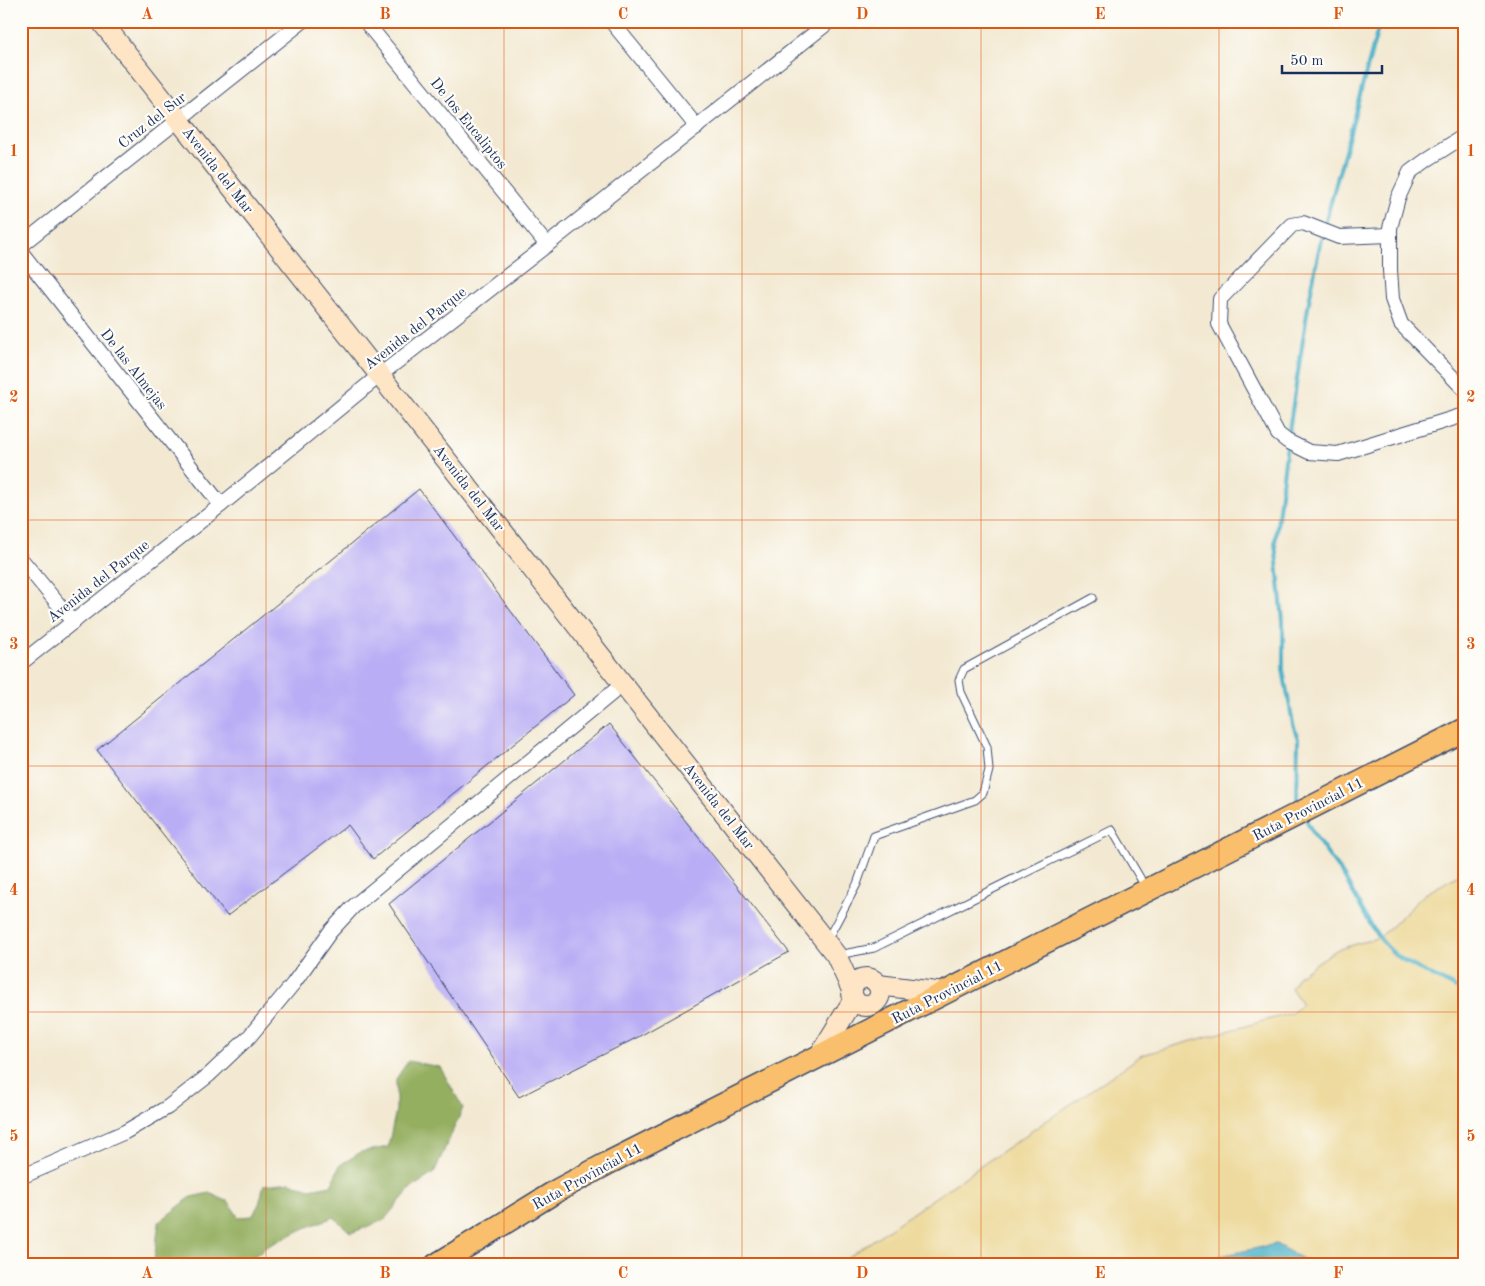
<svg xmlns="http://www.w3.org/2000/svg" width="1485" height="1286" font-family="'Old Standard TT',serif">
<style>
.forest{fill:#94af61;stroke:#586f60}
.sand{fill:#eeda9e;stroke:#84847e}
.water{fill:#48b0c7;stroke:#327092}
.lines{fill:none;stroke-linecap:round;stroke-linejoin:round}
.stream{stroke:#48b0c7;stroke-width:4}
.building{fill:#b9adf5}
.service-casing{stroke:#3b4b6f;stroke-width:9}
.minor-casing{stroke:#3b4b6f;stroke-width:16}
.secondary-casing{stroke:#3b4b6f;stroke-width:22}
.primary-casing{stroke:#3b4b6f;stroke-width:25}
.service{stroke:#fff;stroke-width:7}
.minor{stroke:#fff;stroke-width:14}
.secondary{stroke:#fde5c5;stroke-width:20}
.primary{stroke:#f9bf6d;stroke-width:22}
.grid{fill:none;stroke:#de5710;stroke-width:1;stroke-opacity:0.55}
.labels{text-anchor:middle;stroke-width:4.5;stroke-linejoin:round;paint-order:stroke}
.street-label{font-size:15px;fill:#1b2f5e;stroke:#fdfcf7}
.neatline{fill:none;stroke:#de5710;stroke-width:2}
.grid-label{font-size:16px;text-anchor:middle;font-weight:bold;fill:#de5710}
</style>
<rect width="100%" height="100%" fill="#fdfcf7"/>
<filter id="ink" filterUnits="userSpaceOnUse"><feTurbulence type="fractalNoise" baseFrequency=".02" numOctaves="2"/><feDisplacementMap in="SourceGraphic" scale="10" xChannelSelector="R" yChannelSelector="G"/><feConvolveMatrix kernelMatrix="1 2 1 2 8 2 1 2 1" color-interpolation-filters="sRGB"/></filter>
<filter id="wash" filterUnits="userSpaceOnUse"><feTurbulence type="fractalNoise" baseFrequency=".0096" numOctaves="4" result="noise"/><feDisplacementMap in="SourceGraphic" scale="20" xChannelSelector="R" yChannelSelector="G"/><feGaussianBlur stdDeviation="1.12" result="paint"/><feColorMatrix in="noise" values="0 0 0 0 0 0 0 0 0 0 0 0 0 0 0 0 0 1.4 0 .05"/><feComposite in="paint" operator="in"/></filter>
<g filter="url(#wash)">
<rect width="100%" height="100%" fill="#f3e9d2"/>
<!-- forest -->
<polygon class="forest" points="408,1061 440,1067 463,1108 434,1173 411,1188 384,1220 351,1233 334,1217 305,1228 266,1247 243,1265 150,1265 154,1261 159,1222 191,1197 209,1193 229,1202 238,1217 252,1216 259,1204 264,1185 290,1182 310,1189 331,1185 340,1165 361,1152 388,1147 396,1110 396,1079"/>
<!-- sand -->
<polygon class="sand" points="1464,872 1464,1256 1450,1265 1313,1265 1276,1244 1179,1265 837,1265 1142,1055 1292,1013 1302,1004 1291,988 1299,975 1336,950 1380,937 1425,894"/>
<!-- water -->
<polygon class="water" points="1276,1244 1313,1265 1179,1265"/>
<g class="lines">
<!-- stream -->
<g class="stream">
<polyline points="1325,224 1380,21"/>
<polyline points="1288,437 1308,307 1321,239"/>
<polyline points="1287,444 1275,543 1283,621 1283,670 1293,724 1298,739 1297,798 1300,806"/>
<path d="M1306,819C1315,841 1331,857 1344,877C1360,903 1373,939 1400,958C1418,970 1444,981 1464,992"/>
</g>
</g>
<g id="blocks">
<!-- building -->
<g class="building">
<polygon points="419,489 574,695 373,859 348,825 227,916 97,750"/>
<polygon points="609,724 789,952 638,1037 519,1097 389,904"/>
</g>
</g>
</g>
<g filter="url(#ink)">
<use href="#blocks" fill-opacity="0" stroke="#3b4b6f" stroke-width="1"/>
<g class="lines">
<!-- service casing -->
<g class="service-casing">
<g id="service">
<polyline points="827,940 857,884 874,836 975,800 983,793 989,770 987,747 961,692 959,680 964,669 1093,598"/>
<polyline points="838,955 874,948 1112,830 1146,888"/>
</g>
</g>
<!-- minor casing -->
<g class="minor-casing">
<g id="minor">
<polyline points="365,21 547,245"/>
<polyline points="611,21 697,127"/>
<polyline points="1464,136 1428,159 1410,172 1398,198 1390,228 1390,270 1392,299 1401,324 1464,389"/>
<polyline points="1390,235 1339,237 1303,223 1292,225 1220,299 1219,324 1278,434 1287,441 1309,452 1338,454 1464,415"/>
<polyline points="21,245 303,21"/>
<polyline points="21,252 221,505"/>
<polyline points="21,559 73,622"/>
<polyline points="21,663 221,505 380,375 547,245 830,21"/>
<polyline points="21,1177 125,1132 168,1107 209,1075 249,1037 293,984 330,932 354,906 623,684"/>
</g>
</g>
<!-- secondary casing -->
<g class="secondary-casing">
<g id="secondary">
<polyline points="101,21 836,955 852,990"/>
<circle cx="866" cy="992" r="14"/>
<polyline points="878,985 945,993"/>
<polyline points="819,1056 854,999"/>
</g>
</g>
<!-- primary casing -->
<g class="primary-casing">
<polyline id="primary" points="436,1265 558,1190 610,1162 1464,730"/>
</g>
<!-- service -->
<use href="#service" class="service"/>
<!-- minor -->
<use href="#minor" class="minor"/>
<!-- secondary -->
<use href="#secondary" class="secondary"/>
<!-- primary -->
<use href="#primary" class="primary"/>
</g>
</g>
<!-- grid -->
<path class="grid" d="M266,21V1265M504,21V1265M742,21V1265M981,21V1265M1219,21V1265M21,274H1464M21,520H1464M21,766H1464M21,1012H1464"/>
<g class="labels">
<!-- street labels -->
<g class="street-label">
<text transform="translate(152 120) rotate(-38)" y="5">Cruz del Sur</text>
<text transform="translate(469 123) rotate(51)" y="5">De los Eucaliptos</text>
<text transform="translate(218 170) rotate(52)" y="5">Avenida del Mar</text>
<text transform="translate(415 328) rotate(-38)" y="5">Avenida del Parque</text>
<text transform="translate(134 369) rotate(52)" y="5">De las Almejas</text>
<text transform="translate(469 488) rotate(52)" y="5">Avenida del Mar</text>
<text transform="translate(98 581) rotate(-38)" y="5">Avenida del Parque</text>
<text transform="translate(719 806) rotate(52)" y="5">Avenida del Mar</text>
<text transform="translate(1308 809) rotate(-27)" y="5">Ruta Provincial 11</text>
<text transform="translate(947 992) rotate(-27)" y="5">Ruta Provincial 11</text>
<text transform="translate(587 1176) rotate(-29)" y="5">Ruta Provincial 11</text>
</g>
</g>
<!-- margin -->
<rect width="1485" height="1286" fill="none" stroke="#fdfcf7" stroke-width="55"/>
<!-- scale -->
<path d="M1282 65v8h100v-8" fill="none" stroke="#1b2f5e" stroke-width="2.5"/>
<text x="1290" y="65" font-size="15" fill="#1b2f5e" stroke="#fdfcf7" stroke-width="4" paint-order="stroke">50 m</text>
<rect x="28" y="28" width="1430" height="1230" class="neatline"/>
<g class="grid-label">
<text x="147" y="19">A</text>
<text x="385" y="19">B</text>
<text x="623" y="19">C</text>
<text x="862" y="19">D</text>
<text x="1100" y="19">E</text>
<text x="1338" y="19">F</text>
<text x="14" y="156">1</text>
<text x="1471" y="156">1</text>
<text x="14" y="402">2</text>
<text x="1471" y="402">2</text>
<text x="14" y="649">3</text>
<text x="1471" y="649">3</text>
<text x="14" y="895">4</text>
<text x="1471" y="895">4</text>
<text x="14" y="1141">5</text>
<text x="1471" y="1141">5</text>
<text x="147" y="1278">A</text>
<text x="385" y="1278">B</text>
<text x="623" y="1278">C</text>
<text x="862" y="1278">D</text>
<text x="1100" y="1278">E</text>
<text x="1338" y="1278">F</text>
</g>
</svg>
